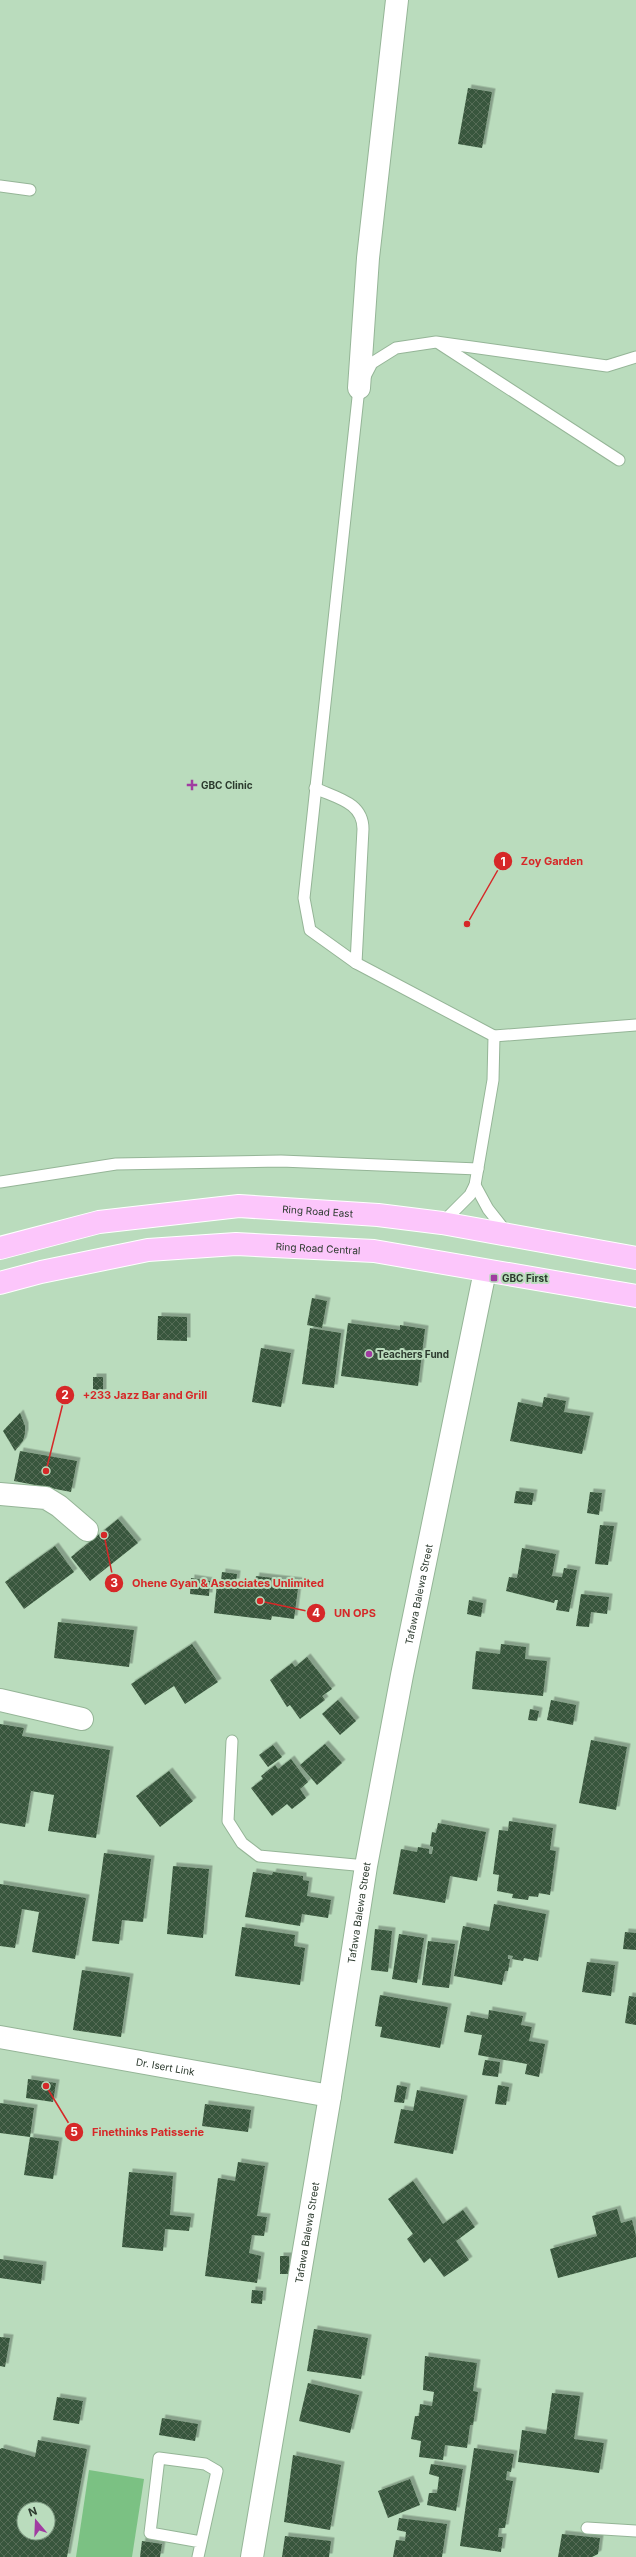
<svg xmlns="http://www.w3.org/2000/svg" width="636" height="2557" font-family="Inter,sans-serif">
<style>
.green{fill:#7bc183}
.building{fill:url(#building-cross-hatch);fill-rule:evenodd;filter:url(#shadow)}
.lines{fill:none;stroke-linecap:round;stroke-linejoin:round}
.lane-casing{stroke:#95b597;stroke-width:13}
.street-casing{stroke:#95b597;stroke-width:24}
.primary-casing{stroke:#fff;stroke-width:24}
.lane{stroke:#fff;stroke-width:11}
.street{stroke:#fff;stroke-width:22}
.primary{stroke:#fcc6fb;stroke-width:22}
.poi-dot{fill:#a03ca1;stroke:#badcbd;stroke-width:1.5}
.labels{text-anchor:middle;stroke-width:4;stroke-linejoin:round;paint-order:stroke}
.poi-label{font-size:10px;font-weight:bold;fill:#2c3a2e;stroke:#badcbd;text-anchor:start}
.street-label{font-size:10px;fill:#2c3a2e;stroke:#badcbd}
.leader{fill:none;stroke:#d62828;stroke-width:1.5}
.callout-dot{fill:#d62828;stroke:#badcbd;stroke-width:1.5}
.mark-label{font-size:12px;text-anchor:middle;font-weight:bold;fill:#fff}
.callout-label{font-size:11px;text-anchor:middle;font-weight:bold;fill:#d62828;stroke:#badcbd;stroke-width:4;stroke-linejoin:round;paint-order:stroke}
</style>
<defs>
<pattern id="building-cross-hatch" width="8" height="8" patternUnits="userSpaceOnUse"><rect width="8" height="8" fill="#39563c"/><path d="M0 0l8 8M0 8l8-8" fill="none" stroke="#546c56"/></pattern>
<filter id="shadow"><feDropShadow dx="3.5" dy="-3.5" stdDeviation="0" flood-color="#0004"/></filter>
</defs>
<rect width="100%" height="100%" fill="#badcbd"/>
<!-- green -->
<polygon class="green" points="89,2470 144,2479 132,2557 76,2557"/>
<!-- building -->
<g class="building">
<polygon points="468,88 492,92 482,148 458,144"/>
<polygon points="312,1298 327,1301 322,1328 307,1325"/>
<polygon points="158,1316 187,1317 187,1341 157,1340"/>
<polygon points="348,1323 400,1330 400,1325 425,1329 418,1386 341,1376"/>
<polygon points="310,1328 341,1333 334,1388 302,1384"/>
<polygon points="261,1348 291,1353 281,1407 252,1402"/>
<rect x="93" y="1377" width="10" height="16"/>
<polygon points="544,1397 566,1401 564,1412 590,1416 582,1454 510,1441 518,1402 542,1407"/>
<polygon points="20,1413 25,1426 25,1433 23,1441 15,1451 3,1431"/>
<polygon points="20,1451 77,1461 71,1492 14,1481"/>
<polygon points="516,1491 534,1493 532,1505 514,1503"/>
<polygon points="590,1492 602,1493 599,1515 587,1513"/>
<polygon points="118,1519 138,1543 90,1581 71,1557"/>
<polygon points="600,1525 614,1526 608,1565 595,1564"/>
<polygon points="55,1546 74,1572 24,1609 5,1582"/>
<polygon points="522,1548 556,1554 552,1576 562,1577 564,1568 577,1570 569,1612 556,1610 558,1600 555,1600 554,1603 506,1591 509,1577 517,1578"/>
<polygon points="222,1572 237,1574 236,1582 221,1581"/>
<polygon points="256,1576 299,1581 294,1619 272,1616 271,1620 214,1613 217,1583 254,1587"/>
<polygon points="191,1578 210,1581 209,1596 190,1594"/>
<polygon points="581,1594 609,1597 607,1614 591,1612 589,1627 576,1626"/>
<polygon points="469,1600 483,1603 481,1617 467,1614"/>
<polygon points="58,1622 134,1630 129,1667 54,1658"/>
<polygon points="192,1644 218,1682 185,1704 174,1686 145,1705 131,1684"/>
<polygon points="501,1644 526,1647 525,1659 547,1661 543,1696 472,1689 476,1651 500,1654"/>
<polygon points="307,1657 332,1689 322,1696 325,1700 300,1719 290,1705 287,1707 270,1680 292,1663 295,1667"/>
<polygon points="338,1700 356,1721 340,1735 322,1714"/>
<polygon points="551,1700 576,1705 573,1725 547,1720"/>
<polygon points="530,1709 539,1711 537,1721 528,1720"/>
<polygon points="0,1724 24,1728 22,1736 110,1750 96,1838 48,1831 54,1795 31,1791 25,1827 0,1823"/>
<polygon points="591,1740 627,1747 616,1810 579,1803"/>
<polygon points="325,1744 342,1763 317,1785 300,1765"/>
<polygon points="273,1745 282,1757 268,1767 259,1755"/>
<polygon points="291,1759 308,1782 300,1789 306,1798 292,1809 287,1804 272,1816 251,1788 263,1779 261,1776 275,1765 278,1769"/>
<polygon points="169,1771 193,1801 160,1827 136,1796"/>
<polygon points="509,1821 553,1828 550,1850 556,1851 550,1895 539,1893 538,1897 529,1896 528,1900 512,1898 513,1894 497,1891 499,1875 493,1874 499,1830 508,1831"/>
<polygon points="438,1823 486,1832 477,1881 450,1876 445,1903 393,1894 401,1849 417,1852 418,1847 429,1849 429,1854 432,1854 433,1847 430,1846 432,1832 436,1833"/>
<polygon points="104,1853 151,1859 143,1922 122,1920 119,1944 92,1941"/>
<polygon points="173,1866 209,1869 203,1938 167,1934"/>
<polygon points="253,1872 272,1875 273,1872 303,1876 303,1880 309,1881 307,1896 331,1900 328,1918 302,1914 300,1926 245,1917"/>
<polygon points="0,1884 86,1898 75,1959 32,1952 39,1912 22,1909 15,1948 0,1946"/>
<polygon points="494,1904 546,1914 538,1961 524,1958 523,1961 512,1959 513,1956 508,1955 508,1959 510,1959 508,1971 505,1971 502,1985 454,1976 463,1926 489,1931"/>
<polygon points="242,1927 295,1935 294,1946 305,1948 300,1985 235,1976"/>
<polygon points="375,1929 392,1931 388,1972 371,1970"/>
<polygon points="625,1932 636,1933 636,1950 623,1949"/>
<polygon points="399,1934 424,1938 417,1983 392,1979"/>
<polygon points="428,1941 455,1944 449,1988 422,1985"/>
<polygon points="587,1962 615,1965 611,1996 582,1992"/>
<polygon points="82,1970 130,1977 121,2037 73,2030"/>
<polygon points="380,1995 448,2007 440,2048 380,2037 382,2027 375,2026"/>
<polygon points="629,1996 636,1997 636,2025 625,2023"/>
<polygon points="489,2010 523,2016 521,2025 532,2027 529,2041 545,2044 539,2077 525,2074 527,2064 478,2055 482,2035 464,2032 467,2015 488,2019"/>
<polygon points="485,2060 500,2062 498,2077 482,2075"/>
<polygon points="28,2079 56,2083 53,2102 26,2098"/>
<polygon points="397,2085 407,2087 404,2103 394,2102"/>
<polygon points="498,2085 509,2087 506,2105 495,2104"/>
<polygon points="417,2090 464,2099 453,2154 394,2143 401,2109 413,2111"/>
<polygon points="0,2103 34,2108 30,2137 0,2133"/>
<polygon points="205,2104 251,2110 248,2132 202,2126"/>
<polygon points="30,2137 59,2141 53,2179 24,2175"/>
<polygon points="238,2162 265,2166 257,2216 267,2217 264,2236 252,2235 249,2253 261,2256 257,2283 205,2276 218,2178 235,2181"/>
<polygon points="129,2172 173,2176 170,2215 191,2217 189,2231 165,2229 163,2251 122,2247"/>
<polygon points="413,2181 443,2224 463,2210 475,2227 456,2241 469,2260 444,2277 430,2258 424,2263 407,2239 413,2234 388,2199"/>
<polygon points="617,2209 621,2223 632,2220 636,2236 636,2257 558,2278 550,2249 597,2236 592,2216"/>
<rect x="280" y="2256" width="9" height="18"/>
<polygon points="0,2259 43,2265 41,2284 0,2278"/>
<polygon points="252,2290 263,2291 262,2304 251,2303"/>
<polygon points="314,2329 368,2338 361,2379 307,2371"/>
<polygon points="0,2337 10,2338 5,2367 0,2366"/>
<polygon points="425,2356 477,2363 473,2391 478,2392 473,2425 470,2425 467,2448 445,2445 443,2460 419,2457 421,2441 411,2439 415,2416 419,2416 420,2404 432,2406 434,2392 423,2390"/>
<polygon points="308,2383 359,2395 350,2433 299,2421"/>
<polygon points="552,2393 580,2396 574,2439 604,2443 599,2473 518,2462 522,2430 546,2434"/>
<polygon points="57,2397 83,2401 79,2424 53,2420"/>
<polygon points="162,2418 198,2424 195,2441 159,2435"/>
<path d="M38,2440L87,2449L67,2557H0V2449L2,2448L35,2457ZM24,2509H48V2533H24Z"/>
<polygon points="474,2448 514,2454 511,2472 507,2471 506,2480 513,2481 505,2528 499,2528 498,2537 503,2537 501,2552 460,2546"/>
<polygon points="293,2455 341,2465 330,2530 284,2522"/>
<polygon points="431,2464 463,2469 456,2511 427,2505 429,2493 437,2493 439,2477 429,2474"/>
<polygon points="410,2479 420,2505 388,2518 378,2491"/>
<polygon points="399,2518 447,2524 442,2557 393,2557 396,2540 405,2541 406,2532 397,2530"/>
<polygon points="562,2534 600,2538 598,2554 592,2557 558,2557"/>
<polygon points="285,2536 331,2541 329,2557 282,2557"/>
<polygon points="142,2541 162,2544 160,2557 140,2557"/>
</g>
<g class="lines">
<!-- lane casing -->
<g class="lane-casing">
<g id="lane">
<polyline points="0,186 30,190"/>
<polyline points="440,344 619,460"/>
<path d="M315,788C336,798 363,802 363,829L356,963"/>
<polyline points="494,1036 636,1025"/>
<polyline points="0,1182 116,1164 281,1161 478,1169"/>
<polyline points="475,1185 488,1209 507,1233"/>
<polyline points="442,1223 470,1195 475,1185 493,1080 494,1036 356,963 310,930 304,898 359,388 372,363 396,348 436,342 607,366 636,357"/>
<polyline points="232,1741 228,1821 242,1843 259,1856 366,1866"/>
<polyline points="587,2528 636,2531"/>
<polyline points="198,2557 217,2471 205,2464 159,2458 150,2533 201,2542"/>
</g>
</g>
<!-- street casing -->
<g class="street-casing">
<g id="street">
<polyline points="359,388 368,258 397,0"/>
<polyline points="0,1494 46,1498 59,1506 87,1530"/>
<polyline points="0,1700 82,1719"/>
<path id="s1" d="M0,2037L330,2096"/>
<path id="s2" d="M252,2557L330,2096L366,1866L402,1675L485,1271"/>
</g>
</g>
<!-- primary casing -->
<g class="primary-casing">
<g id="primary">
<path id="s3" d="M0,1248L99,1222L239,1206L378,1215L442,1223L636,1258"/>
<path id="s4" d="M0,1283L41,1272L148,1250L236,1244L374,1251L636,1296"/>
</g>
</g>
<!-- lane -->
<use href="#lane" class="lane"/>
<!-- street -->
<use href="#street" class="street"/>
<!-- primary -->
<use href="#primary" class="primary"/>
</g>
<!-- markers -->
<g class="poi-dot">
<path d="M190 779h4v4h4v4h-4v4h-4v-4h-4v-4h4z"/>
<rect x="490" y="1274" width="8" height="8" rx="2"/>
<circle cx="369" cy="1354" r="4"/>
</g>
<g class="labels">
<!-- poi labels -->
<g class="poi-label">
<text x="201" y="789">GBC Clinic</text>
<text x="502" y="1282">GBC First</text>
<text x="377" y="1358">Teachers Fund</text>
</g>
<!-- street labels -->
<g class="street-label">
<text dy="4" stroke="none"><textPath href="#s3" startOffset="322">Ring Road East</textPath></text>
<text dy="4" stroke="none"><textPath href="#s4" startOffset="322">Ring Road Central</textPath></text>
<text dy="4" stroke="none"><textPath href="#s2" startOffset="977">Tafawa Balewa Street</textPath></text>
<text dy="4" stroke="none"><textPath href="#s2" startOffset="653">Tafawa Balewa Street</textPath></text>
<text dy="4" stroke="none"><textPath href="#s1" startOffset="168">Dr. Isert Link</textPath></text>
<text dy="4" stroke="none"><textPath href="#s2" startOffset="329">Tafawa Balewa Street</textPath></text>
</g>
</g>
<!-- callouts -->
<path class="leader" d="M467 924L503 861M46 1471L65 1395M104 1535L114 1583M260 1601L316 1613M46 2086L74 2132"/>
<g class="callout-dot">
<circle cx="467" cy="924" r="4"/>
<circle cx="46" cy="1471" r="4"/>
<circle cx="104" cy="1535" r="4"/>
<circle cx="260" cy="1601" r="4"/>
<circle cx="46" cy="2086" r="4"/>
<circle cx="503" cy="861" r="10"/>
<circle cx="65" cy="1395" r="10"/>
<circle cx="114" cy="1583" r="10"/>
<circle cx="316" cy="1613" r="10"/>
<circle cx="74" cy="2132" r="10"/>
</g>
<g class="mark-label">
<text x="503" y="866">1</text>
<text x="65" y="1399">2</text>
<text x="114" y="1587">3</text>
<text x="316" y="1617">4</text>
<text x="74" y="2136">5</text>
</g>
<g class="callout-label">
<text x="552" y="865">Zoy Garden</text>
<text x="145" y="1399">+233 Jazz Bar and Grill</text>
<text x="228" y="1587">Ohene Gyan &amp; Associates Unlimited</text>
<text x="355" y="1617">UN OPS</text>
<text x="148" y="2136">Finethinks Patisserie</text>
</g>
<!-- north arrow -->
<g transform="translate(36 2521) rotate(341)"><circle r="19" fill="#badcbd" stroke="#819b84"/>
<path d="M0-3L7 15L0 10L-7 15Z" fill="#a03ca1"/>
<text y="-6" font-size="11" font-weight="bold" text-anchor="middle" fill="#2c3a2e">N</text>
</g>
</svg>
